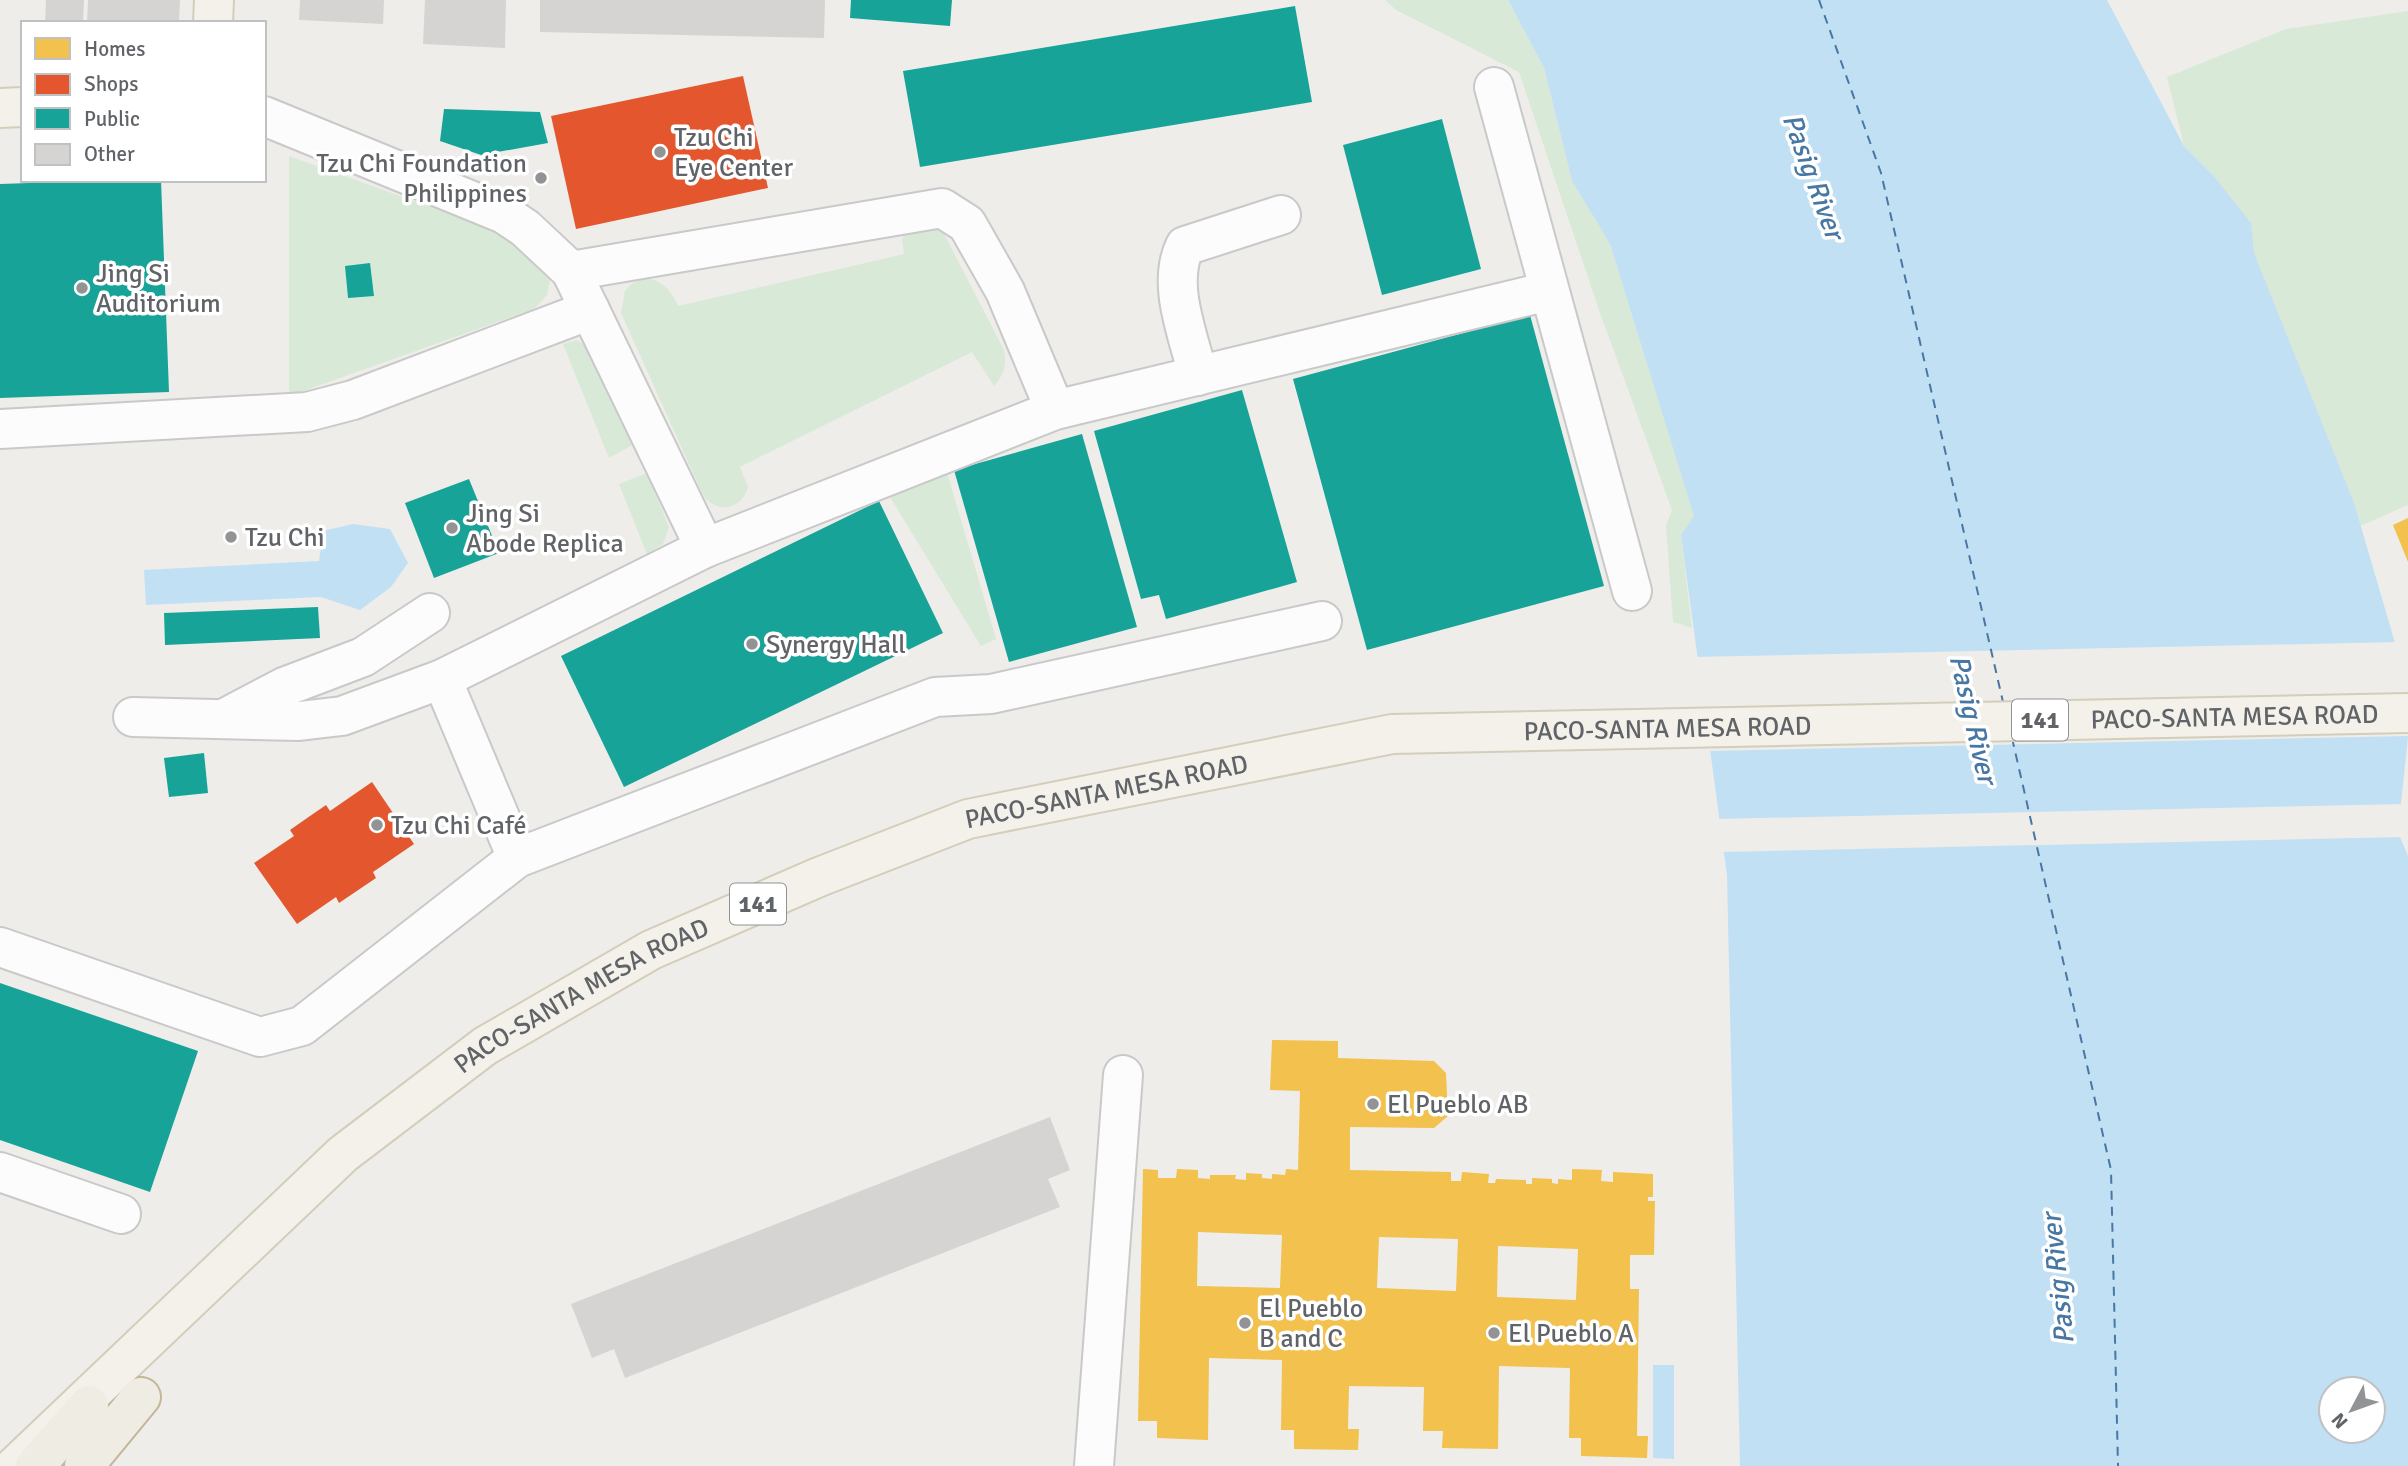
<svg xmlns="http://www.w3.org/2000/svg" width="2408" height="1466" font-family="Signika,sans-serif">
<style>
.green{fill:#d9e9d7}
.water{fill:#c2e0f4;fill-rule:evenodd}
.pier{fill:#eeedea}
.homes{fill:#f2c14e;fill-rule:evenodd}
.shops{fill:#e4572e}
.public{fill:#17a398}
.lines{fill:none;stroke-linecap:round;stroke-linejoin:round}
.ferry{stroke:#4877a3;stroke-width:2;stroke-dasharray:9 7;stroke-linecap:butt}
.building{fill:#d5d4d3}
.minor-casing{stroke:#c9c9ca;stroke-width:42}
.major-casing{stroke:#d4cdba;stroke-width:42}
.highway-casing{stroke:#c4b699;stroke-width:42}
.minor{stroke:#fcfcfc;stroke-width:38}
.major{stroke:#f3f1ea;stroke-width:38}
.highway{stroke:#efece4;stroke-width:38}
.poi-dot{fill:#929395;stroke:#fff;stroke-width:2.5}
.labels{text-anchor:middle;stroke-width:7;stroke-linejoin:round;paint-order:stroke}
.shield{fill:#fff;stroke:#909295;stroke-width:2}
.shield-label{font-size:24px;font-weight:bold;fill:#606367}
.poi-label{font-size:26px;fill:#606367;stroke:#fff;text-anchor:start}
.street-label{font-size:26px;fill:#606367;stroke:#fff}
.water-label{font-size:28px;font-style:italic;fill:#4877a3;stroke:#fff}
</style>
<rect width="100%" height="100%" fill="#eeedea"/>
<!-- green -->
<g class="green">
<polygon points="1385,0 1508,0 1544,68 1572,181 1610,244 1695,516 1681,535 1692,628 1673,622 1666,526 1672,510 1600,313 1519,72 1396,10"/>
<polygon points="2408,11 2408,505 2356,528 2213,175 2184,146 2167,77 2286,29"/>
<polygon points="289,156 525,241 551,274 547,295 534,309 289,396"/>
<path d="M909,227L941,228L1004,350C1007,365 1004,375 994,386L972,352L740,467L748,487C741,512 714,514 702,493L621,313L625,291C644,266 670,283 678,306L904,254L902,239Z"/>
<polygon points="577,340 586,345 634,444 609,458 563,344"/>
<polygon points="946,469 996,639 981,646 890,497"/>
<polygon points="647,473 669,527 663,544 647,554 619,484"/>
</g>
<!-- water -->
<g class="water">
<path d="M1508,0H2107L2184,146L2213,175L2251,223L2254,253L2354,503L2408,687V737L2398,832L2408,856V1466H1740L1727,875L1681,535L1694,516L1610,244L1572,181L1544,68ZM2331,1389H2373V1431H2331Z"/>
<polygon points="353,524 390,529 408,563 391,587 360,610 321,597 146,605 144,570 319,561 323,531"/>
<polygon points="1653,1365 1674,1365 1674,1459 1653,1458"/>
</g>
<!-- pier -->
<g class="pier">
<polygon points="2398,642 2408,674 2408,736 1706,751 1693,657"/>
<polygon points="2404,804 2401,832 2404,837 1720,852 1715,819"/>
</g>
<!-- homes -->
<g class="homes">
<polygon points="2408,518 2408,562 2393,525"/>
<path d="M1272,1040L1338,1041V1058L1434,1061L1446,1073L1448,1116L1434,1128L1350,1127V1170L1451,1172V1181H1461L1462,1172L1489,1174L1488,1183H1495L1496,1179L1526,1180V1184H1532V1178L1552,1179V1183L1558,1184V1179L1572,1180V1169L1602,1170L1601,1181L1613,1182V1172L1653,1174V1197H1648V1201H1655L1654,1255H1630V1289H1639L1637,1436H1648L1647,1458L1581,1456V1438H1569L1570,1368L1499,1366L1498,1449L1442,1448L1443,1431H1423L1424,1387L1349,1386L1348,1429H1359L1358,1450L1294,1449V1430H1281L1282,1360L1209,1358L1208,1440L1157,1438V1421H1138L1143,1169L1158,1170V1178H1176L1177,1169L1198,1170V1178L1210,1179V1175H1236L1235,1179L1246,1180V1173L1262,1174V1178L1272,1179V1174L1285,1175L1286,1169L1298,1170L1300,1091L1270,1090ZM1198,1232L1282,1235L1280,1288L1197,1286ZM1379,1237L1458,1239L1456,1291L1377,1288ZM1498,1246L1578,1249L1576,1300L1497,1297Z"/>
</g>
<!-- shops -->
<g class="shops">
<polygon points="743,76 768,188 576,229 551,116"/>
<polygon points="372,782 414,844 373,872 376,878 339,903 336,897 297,924 254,863 294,836 290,830 310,816 326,805 330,811"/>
</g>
<!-- public -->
<g class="public">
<polygon points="851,0 952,0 950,26 850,18"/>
<polygon points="1295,6 1312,102 920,167 903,71"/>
<polygon points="444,109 540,112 548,143 481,155 440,141"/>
<polygon points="1442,119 1481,269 1382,295 1343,145"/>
<polygon points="117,180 161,180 169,392 0,398 0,184"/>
<polygon points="370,263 374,296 348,298 345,266"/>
<polygon points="1530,315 1604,586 1367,650 1293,379"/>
<polygon points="1242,390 1297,582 1166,619 1159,595 1141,599 1094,431"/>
<polygon points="1082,434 1137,627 1009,662 954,470"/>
<polygon points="469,479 499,553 434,578 405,503"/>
<polygon points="879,501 943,633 624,787 561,656"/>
<polygon points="318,607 320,638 165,645 164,613"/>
<polygon points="204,753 208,793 169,797 164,758"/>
<polygon points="0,983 198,1051 150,1192 0,1140"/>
</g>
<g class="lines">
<!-- ferry -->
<g class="ferry">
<polyline points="1819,0 1881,173 2003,702"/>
<polyline points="2012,738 2111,1170 2118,1466"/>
</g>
</g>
<!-- building -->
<g class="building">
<polygon points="46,0 84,0 83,23 45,23"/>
<polygon points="88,0 180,0 179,21 87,23"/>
<polygon points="300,0 384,0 383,24 299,20"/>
<polygon points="425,0 506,0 505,48 423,44"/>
<polygon points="540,0 825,0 824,38 540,32"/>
<polygon points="1050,1117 1070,1170 1048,1179 1060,1207 625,1378 614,1349 592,1358 571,1304"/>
</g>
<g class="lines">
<!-- minor casing -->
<g class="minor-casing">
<g id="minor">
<polyline points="1494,87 1632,591"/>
<polyline points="264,116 504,214 525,228 571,271 705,548"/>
<polyline points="571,271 942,208 967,224 1005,291 1055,410"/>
<path d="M1198,376C1189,336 1166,285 1185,246L1281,215"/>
<polyline points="0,429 307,412 353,400 590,310"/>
<polyline points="442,679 517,858"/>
<polyline points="133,717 299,721 342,716 442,679 705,548 1055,410 1549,291"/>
<polyline points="225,718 284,687 363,657 430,613"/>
<polyline points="0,947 260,1037 302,1026 517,858 935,697 991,694 1322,621"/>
<polyline points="0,1172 121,1214"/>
<polyline points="1094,1466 1123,1075"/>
</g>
</g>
<!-- major casing -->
<g class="major-casing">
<g id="major">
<polyline points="213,23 214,0"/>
<polyline points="0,108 23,107"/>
<path id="s1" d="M15,1466L343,1154L485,1046L651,950L819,877L968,819L1392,734L2408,713"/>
</g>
</g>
<!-- highway casing -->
<g class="highway-casing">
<g id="highway">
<polyline points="35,1466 89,1405"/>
<polyline points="84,1466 141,1397"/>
</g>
</g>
<!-- minor -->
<use href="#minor" class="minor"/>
<!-- major -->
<use href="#major" class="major"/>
<!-- highway -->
<use href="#highway" class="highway"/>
</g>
<!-- markers -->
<g class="poi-dot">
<circle cx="660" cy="152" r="7"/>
<circle cx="541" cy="178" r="7"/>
<circle cx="82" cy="288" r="7"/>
<circle cx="452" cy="528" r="7"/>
<circle cx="231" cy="537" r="7"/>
<circle cx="752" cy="644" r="7"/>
<circle cx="377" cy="825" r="7"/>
<circle cx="1373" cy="1104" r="7"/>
<circle cx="1245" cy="1323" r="7"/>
<circle cx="1494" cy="1333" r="7"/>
</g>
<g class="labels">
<!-- shield labels -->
<g class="shield">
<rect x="2012" y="699.5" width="56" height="41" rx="5"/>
<rect x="730" y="883.5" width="56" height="41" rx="5"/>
</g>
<g class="shield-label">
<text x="2040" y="728">141</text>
<text x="758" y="912">141</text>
</g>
<!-- poi labels -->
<g class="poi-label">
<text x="674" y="146">Tzu Chi<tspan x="674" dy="30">Eye Center</tspan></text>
<text x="527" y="172" text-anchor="end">Tzu Chi Foundation<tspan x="527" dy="30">Philippines</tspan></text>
<text x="96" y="282">Jing Si<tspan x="96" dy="30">Auditorium</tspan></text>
<text x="466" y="522">Jing Si<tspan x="466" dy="30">Abode Replica</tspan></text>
<text x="245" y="546">Tzu Chi</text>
<text x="766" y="653">Synergy Hall</text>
<text x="391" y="834">Tzu Chi Café</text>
<text x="1387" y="1113">El Pueblo AB</text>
<text x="1259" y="1317">El Pueblo<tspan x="1259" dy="30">B and C</tspan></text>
<text x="1508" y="1342">El Pueblo A</text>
</g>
<!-- street labels -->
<g class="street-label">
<text dy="9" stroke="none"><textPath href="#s1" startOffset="2441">PACO-SANTA MESA ROAD</textPath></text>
<text dy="9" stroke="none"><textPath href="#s1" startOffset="1874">PACO-SANTA MESA ROAD</textPath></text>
<text dy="9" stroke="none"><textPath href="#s1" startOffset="1307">PACO-SANTA MESA ROAD</textPath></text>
<text dy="9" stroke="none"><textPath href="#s1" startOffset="740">PACO-SANTA MESA ROAD</textPath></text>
</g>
<!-- water labels -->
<g class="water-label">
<text transform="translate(1814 176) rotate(70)" y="10">Pasig River</text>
<text transform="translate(1974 719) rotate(77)" y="10">Pasig River</text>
<text transform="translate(2057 1279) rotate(-96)" y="10">Pasig River</text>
</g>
</g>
<!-- legend -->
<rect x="21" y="21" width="245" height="161" fill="#ffffff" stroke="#bfc1c2" stroke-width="2"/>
<rect x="35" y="38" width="35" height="21" fill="#f2c14e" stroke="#bfc1c2" stroke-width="2"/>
<text x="84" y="56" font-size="21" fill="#606367">Homes</text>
<rect x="35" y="74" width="35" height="21" fill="#e4572e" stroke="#bfc1c2" stroke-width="2"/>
<text x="84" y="91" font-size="21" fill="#606367">Shops</text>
<rect x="35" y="108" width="35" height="21" fill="#17a398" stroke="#bfc1c2" stroke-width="2"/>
<text x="84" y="126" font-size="21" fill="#606367">Public</text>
<rect x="35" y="144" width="35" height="21" fill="#d5d4d3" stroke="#bfc1c2" stroke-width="2"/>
<text x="84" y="161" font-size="21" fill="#606367">Other</text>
<!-- north arrow -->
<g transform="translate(2352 1410) rotate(229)"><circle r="33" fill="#ffffff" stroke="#bfc1c2" stroke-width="2"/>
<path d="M0-5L12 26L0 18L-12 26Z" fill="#929395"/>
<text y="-10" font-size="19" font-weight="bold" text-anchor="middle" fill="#606367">N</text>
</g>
</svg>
